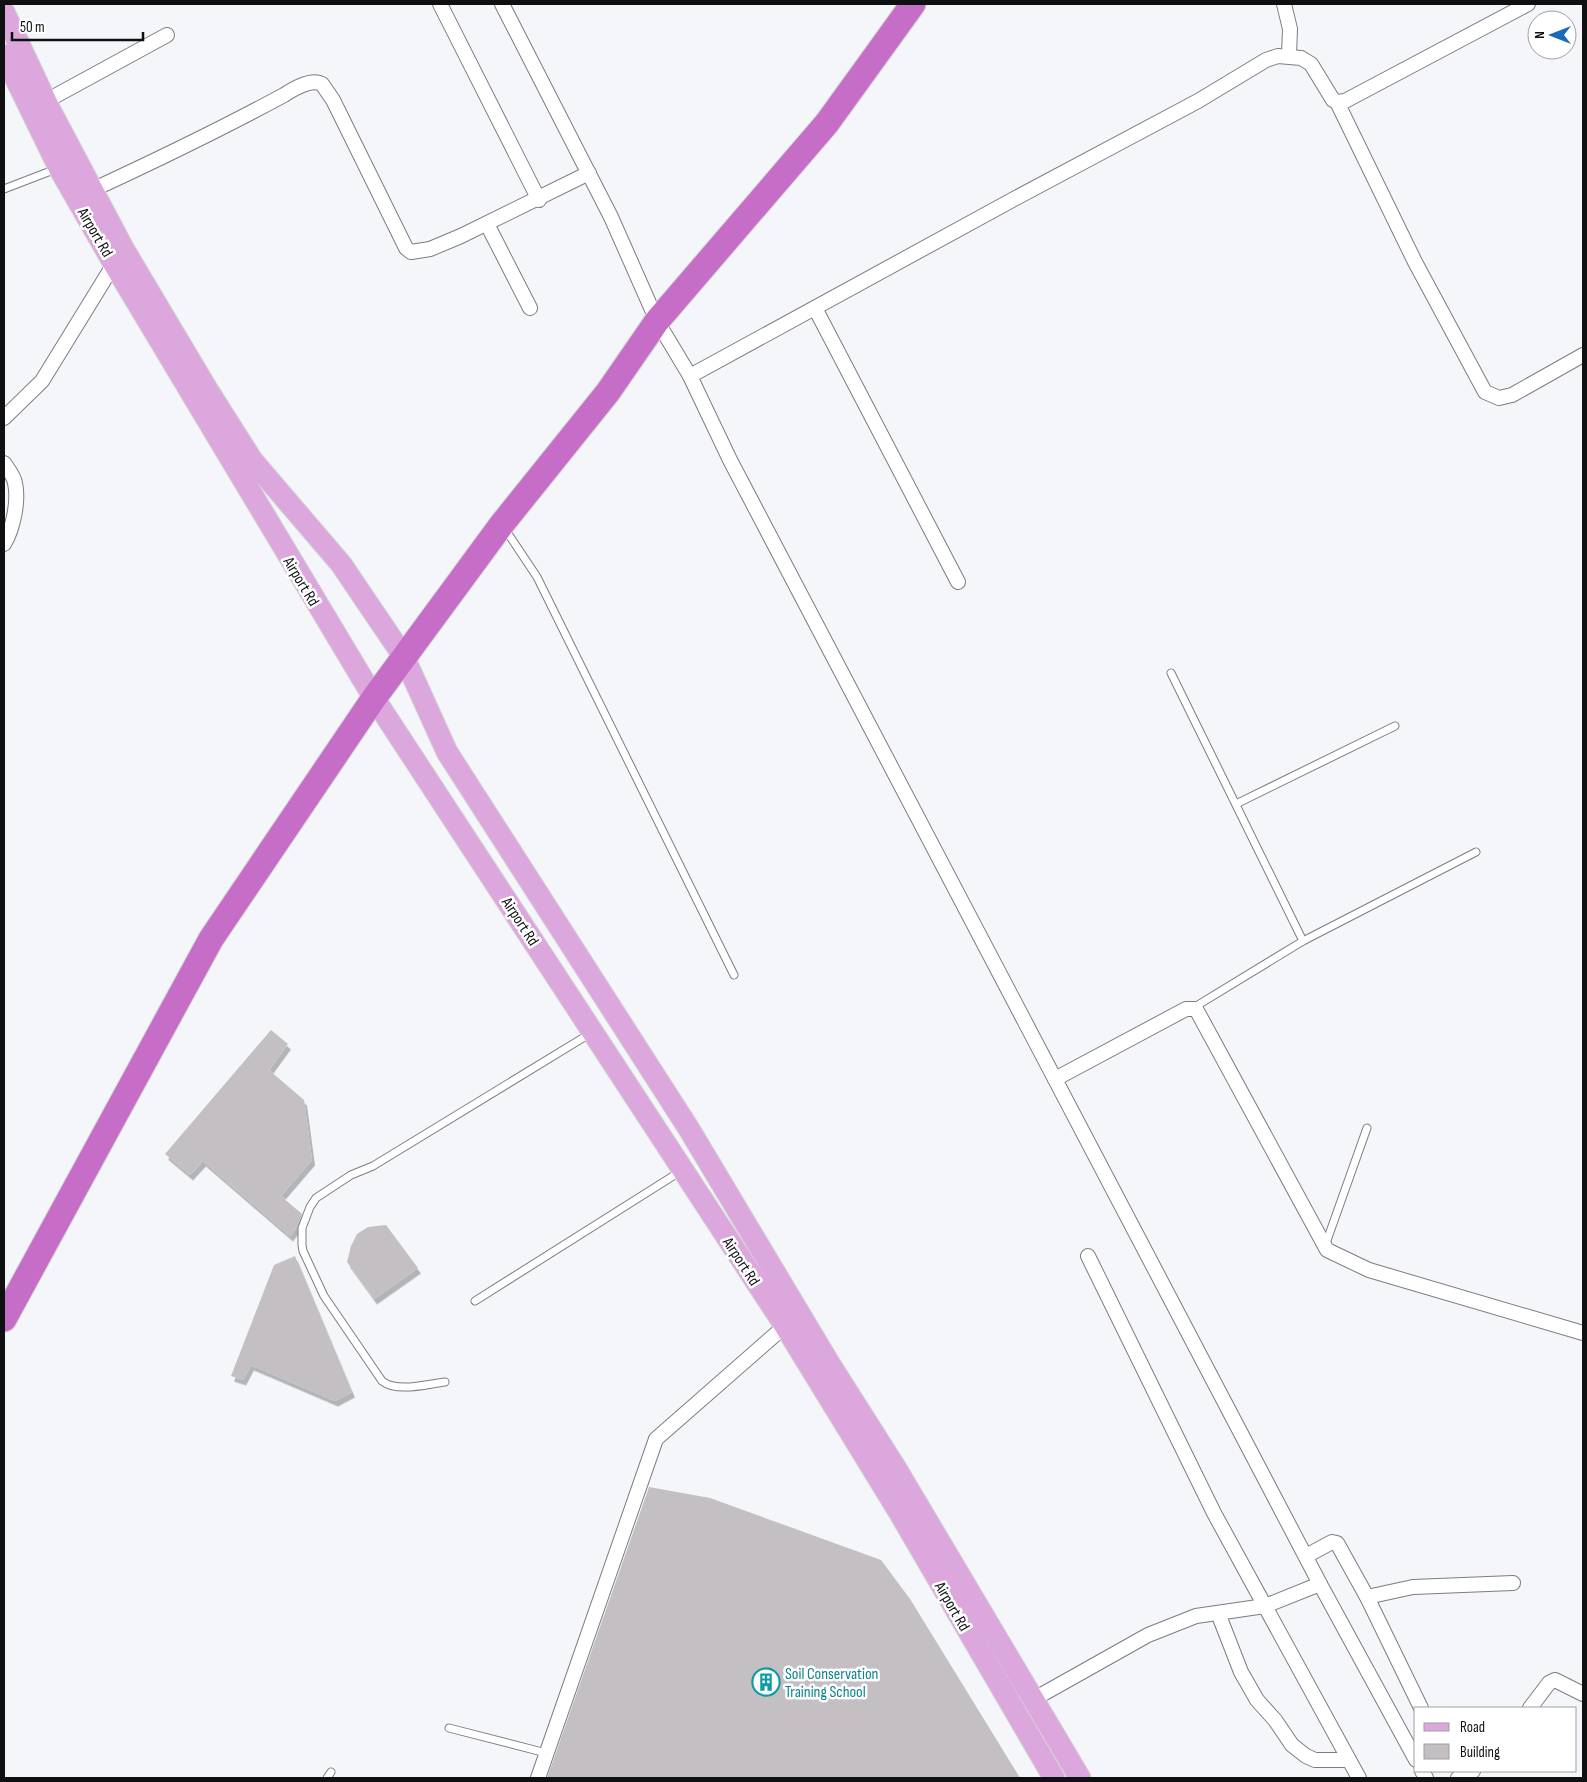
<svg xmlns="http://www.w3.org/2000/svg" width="1587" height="1782" font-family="'Sofia Sans Condensed',sans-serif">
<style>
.building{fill:#c3bfc2;filter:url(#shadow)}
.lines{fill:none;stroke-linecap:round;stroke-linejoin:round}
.lane-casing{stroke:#7b7d80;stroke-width:9}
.street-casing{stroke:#7b7d80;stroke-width:16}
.primary-casing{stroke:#d4d4d4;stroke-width:23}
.highway-casing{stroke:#d4d4d4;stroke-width:27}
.lane{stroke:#fff;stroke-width:7}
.street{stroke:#fff;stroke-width:14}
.primary{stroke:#dca7dd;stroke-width:21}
.highway{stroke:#c56dc7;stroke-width:25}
.labels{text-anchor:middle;stroke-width:5;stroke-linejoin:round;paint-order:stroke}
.street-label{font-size:16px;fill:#0f1011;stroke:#fff}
.culture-label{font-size:16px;fill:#0d838f;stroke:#fff;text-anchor:start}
</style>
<defs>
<filter id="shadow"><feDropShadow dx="3" dy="5.5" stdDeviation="0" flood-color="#0004"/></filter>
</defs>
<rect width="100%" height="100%" fill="#f4f6fa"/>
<!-- building -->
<g class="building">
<polygon points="271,1030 288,1044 269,1070 304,1100 312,1160 281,1196 302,1214 297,1227 290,1236 203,1161 190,1175 165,1154"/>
<polygon points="386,1225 418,1268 374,1299 347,1262 351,1246 357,1234 368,1227"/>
<polygon points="295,1256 352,1392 335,1401 251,1365 243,1380 231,1376 274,1265"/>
<polygon points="649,1487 710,1498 881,1560 910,1599 1020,1778 547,1778"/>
</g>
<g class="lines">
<!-- lane casing -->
<g class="lane-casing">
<g id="lane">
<polyline points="4,189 56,169"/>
<polyline points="505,529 537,577 734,975"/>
<polyline points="1171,673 1303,941"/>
<polyline points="1236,804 1395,726"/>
<polyline points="1193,1008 1303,941 1476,852"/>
<polyline points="1325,1246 1367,1128"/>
<polyline points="475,1301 681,1171"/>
<path d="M445,1382C427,1384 397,1393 382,1381L324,1296L303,1251L302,1245V1228L310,1207L316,1198L351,1175L373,1166L591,1033"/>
<polyline points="449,1728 546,1753"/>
<polyline points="327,1778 331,1772"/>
</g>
</g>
<!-- street casing -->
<g class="street-casing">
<g id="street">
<polyline points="440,4 539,200"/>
<polyline points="502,4 611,217 657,321 690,376 730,460 1320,1584 1265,1606 1196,1616 1148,1635 1034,1699"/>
<polyline points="1284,4 1290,29 1289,55"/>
<polyline points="46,101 167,35"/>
<polyline points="1337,102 1415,262 1485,392 1499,398 1512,395 1583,355"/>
<path d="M92,190C157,160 221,129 284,95C293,89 312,78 322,84L333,100L406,248L411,252L430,249L461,236L589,173"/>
<polyline points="487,224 530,308"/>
<polyline points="815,308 958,582"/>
<polyline points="690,376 1014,199 1198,101 1266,60 1278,56 1301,58 1311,64 1333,100 1337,102 1345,101 1528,4"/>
<polyline points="4,418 42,381 114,264"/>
<path d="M4,463C8,469 14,476 15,483C19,501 13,529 4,544"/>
<polyline points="1055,1079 1186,1009 1196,1009 1327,1250 1369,1270 1583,1333"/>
<polyline points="1088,1256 1214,1513 1359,1778"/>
<polyline points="1306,1556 1332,1542 1337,1543 1367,1597 1421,1708"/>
<polyline points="1320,1584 1416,1760"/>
<polyline points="1367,1597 1413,1587 1513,1583"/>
<polyline points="1218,1613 1241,1672 1257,1700 1275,1720 1292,1745 1306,1756 1315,1760 1349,1760"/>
<polyline points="1530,1708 1549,1683 1555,1680 1583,1694"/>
<polyline points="1422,1771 1426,1778"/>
<polyline points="538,1778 656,1439 785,1326"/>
<polyline points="1458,1778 1473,1771"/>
</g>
</g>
<!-- primary casing -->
<g class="primary-casing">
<g id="primary">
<polyline points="4,12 50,110 123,248 207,389 252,460 341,564 404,657 447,752 689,1129 829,1363 897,1470 1080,1778"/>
<polyline points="4,55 59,168 114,264 374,698 785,1326 899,1512 1054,1778"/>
</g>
</g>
<!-- highway casing -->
<g class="highway-casing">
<polyline id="highway" points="4,1319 211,939 374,698 502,524 608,392 657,321 827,123 913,4"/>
</g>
<!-- lane -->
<use href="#lane" class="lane"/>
<!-- street -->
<use href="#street" class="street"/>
<!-- primary -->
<use href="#primary" class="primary"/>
<!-- highway -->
<use href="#highway" class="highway"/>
</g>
<!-- icons -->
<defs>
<g id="building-ring" transform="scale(1.4375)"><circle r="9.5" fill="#fff" stroke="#0f9aa8" stroke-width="1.5"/><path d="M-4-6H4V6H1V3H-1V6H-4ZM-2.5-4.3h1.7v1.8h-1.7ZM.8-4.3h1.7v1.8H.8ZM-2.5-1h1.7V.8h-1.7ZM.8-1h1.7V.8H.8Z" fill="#0f9aa8"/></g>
</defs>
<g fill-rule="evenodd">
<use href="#building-ring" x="766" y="1682"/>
</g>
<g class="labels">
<!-- street labels -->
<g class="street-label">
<text transform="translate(96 232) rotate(60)" y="6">Airport Rd</text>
<text transform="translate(302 581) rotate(59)" y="6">Airport Rd</text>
<text transform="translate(521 921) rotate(57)" y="6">Airport Rd</text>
<text transform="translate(742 1261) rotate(57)" y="6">Airport Rd</text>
<text transform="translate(953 1606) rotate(60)" y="6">Airport Rd</text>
</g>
<!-- culture labels -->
<g class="culture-label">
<text x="785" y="1679">Soil Conservation<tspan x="785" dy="18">Training School</tspan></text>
</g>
</g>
<!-- border -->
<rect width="1587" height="1782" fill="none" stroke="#0f1011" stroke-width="10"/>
<!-- legend -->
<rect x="1414" y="1707" width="162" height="65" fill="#ffffff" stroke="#9f9fa0"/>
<rect x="1424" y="1723" width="25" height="8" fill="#dca7dd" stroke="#9f9fa0"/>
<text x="1460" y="1732" font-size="15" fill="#0f1011">Road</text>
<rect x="1424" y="1744" width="25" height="15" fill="#c3bfc2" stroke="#9f9fa0"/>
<text x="1460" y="1757" font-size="15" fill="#0f1011">Building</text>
<!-- north arrow -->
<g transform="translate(1552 35) rotate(270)"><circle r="24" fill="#ffffff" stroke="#9f9fa0"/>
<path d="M0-4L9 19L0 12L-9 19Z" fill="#176bb9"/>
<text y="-8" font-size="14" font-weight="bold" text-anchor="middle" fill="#0f1011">N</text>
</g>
<!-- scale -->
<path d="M12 32v8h131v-8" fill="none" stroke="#0f1011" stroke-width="2.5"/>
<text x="20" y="32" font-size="15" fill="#0f1011" stroke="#ffffff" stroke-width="4" paint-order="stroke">50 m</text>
</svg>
